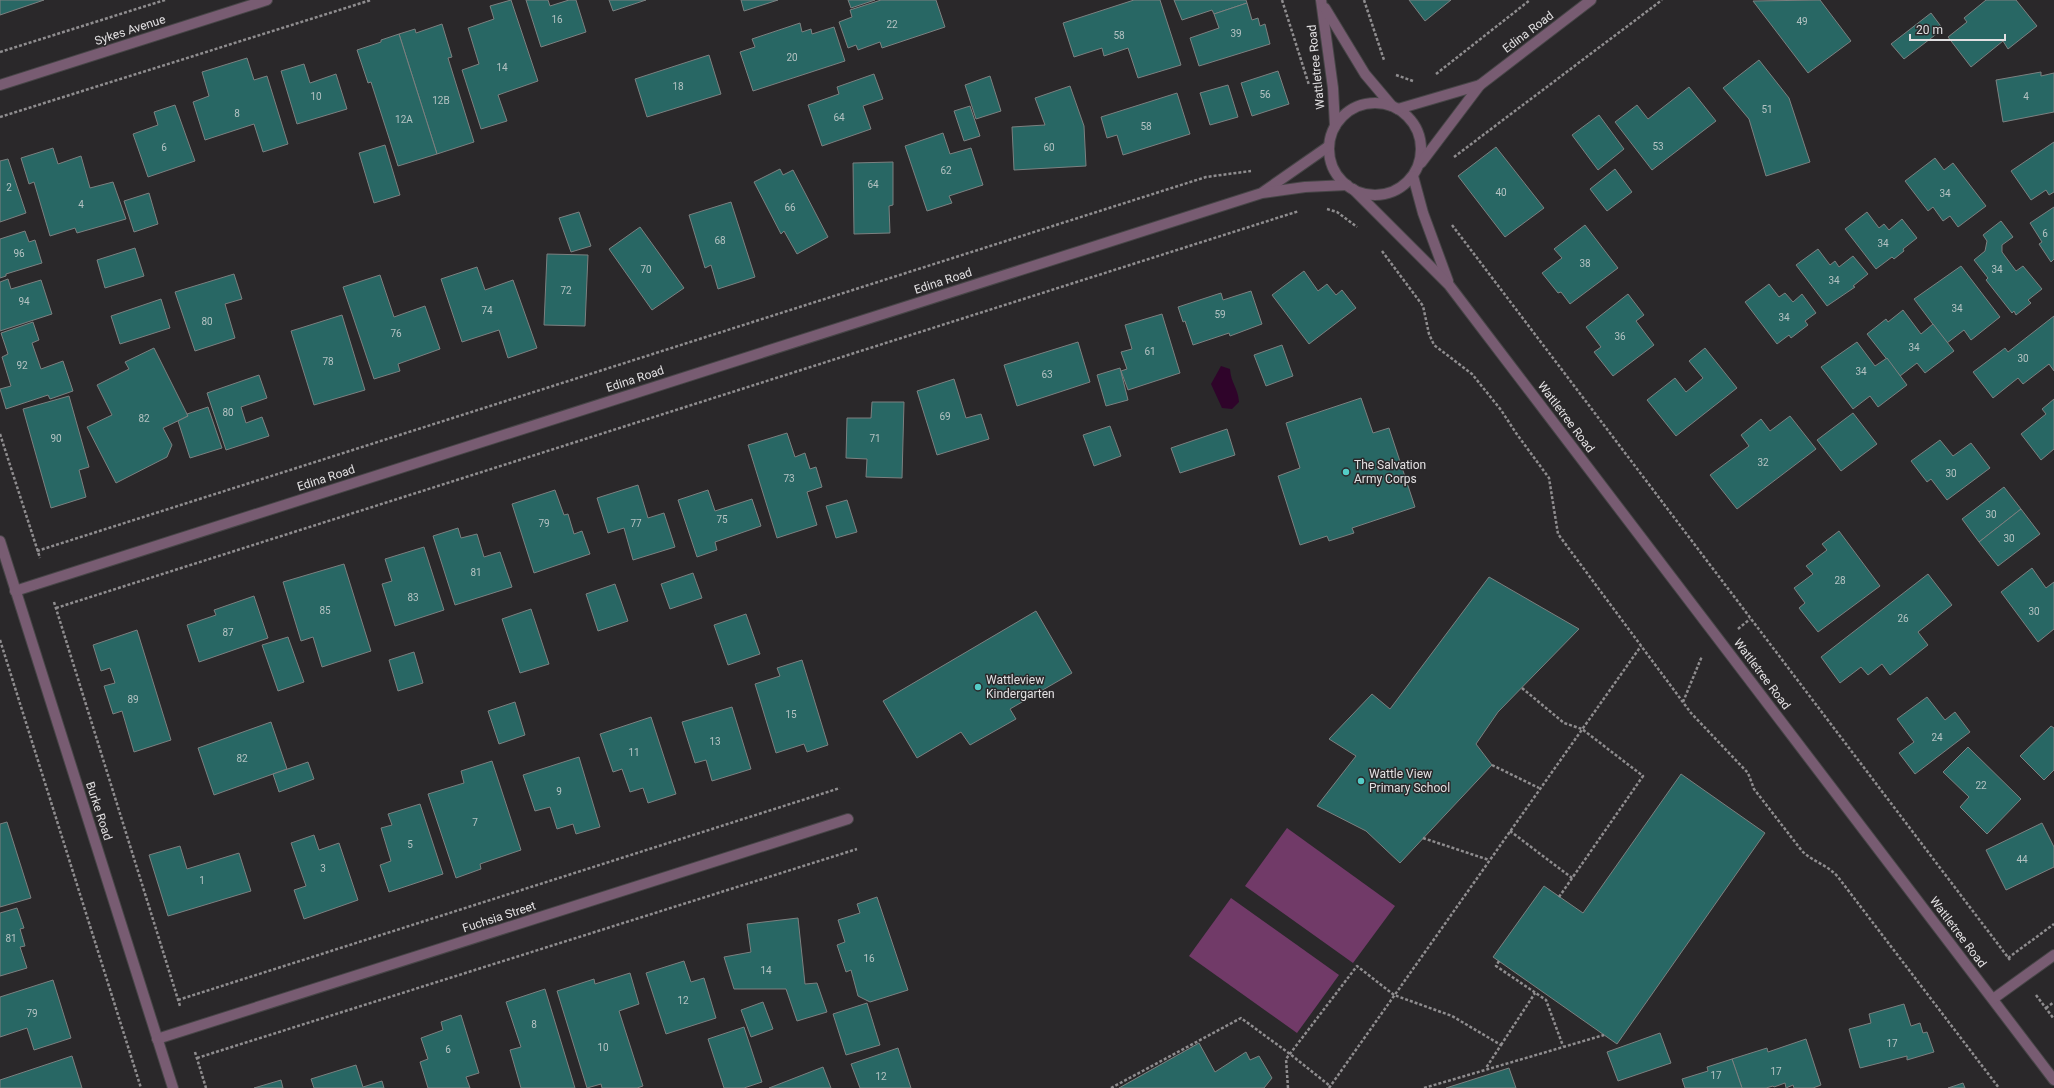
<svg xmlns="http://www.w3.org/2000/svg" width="2054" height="1088" font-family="Roboto,sans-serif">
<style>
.green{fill:#713a68}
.water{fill:#2f042a}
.building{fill:#286764;stroke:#7c8080}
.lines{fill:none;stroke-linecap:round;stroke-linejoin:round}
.minor-casing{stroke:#474547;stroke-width:12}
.path{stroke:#8f8d8f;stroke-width:2.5;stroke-dasharray:3 2;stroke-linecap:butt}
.minor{stroke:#785c72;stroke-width:10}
.poi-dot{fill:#54cdc7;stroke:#2a282a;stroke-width:1.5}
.labels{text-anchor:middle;stroke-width:3;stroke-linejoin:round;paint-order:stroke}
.number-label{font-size:10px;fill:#b4c2c2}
.street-label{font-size:12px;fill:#e2e0e2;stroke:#2a282a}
.poi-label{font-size:12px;fill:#e2e0e2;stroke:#2a282a;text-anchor:start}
</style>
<rect width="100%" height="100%" fill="#2a282a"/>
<!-- green -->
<g class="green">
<polygon points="1287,828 1395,906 1353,963 1245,886"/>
<polygon points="1231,898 1339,975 1297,1033 1189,956"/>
</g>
<!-- water -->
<path class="water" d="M1221,366L1230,369C1231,384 1238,387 1239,402L1232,409L1222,408L1211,384Z"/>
<!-- building -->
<g class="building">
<polygon points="0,0 44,0 0,15"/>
<polygon points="511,0 538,81 498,95 507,121 481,129 462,70 479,64 468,28 494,19 490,6"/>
<polygon points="526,0 548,0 550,6 569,0 576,0 586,32 541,47"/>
<polygon points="609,0 646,0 613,11"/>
<polygon points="741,0 778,0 744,11"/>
<polygon points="848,0 875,0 851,8"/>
<polygon points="881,0 936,0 945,27 882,48 880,42 858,50 856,45 848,48 839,22 852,17 850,10"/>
<polygon points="1134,0 1160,0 1181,65 1138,78 1128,48 1104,56 1102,48 1074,57 1063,23"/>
<polygon points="1174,0 1246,0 1247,3 1214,14 1212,10 1182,20"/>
<polygon points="1409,0 1451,0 1425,21"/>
<polygon points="1820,0 1851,41 1808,73 1753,1"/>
<polygon points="1986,0 2016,0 2037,26 2008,49 2003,41 1971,67 1948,37 1967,22 1964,18"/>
<polygon points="1247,3 1252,20 1258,18 1260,26 1265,24 1270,44 1199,66 1190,38 1219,28 1214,14"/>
<polygon points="1931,13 1943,29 1904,59 1891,44"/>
<polygon points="800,23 802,32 811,29 812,34 834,27 845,61 753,91 740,52 755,47 752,39"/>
<polygon points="442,24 452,57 448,58 474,142 437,154 399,34 415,29 416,33"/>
<polygon points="399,34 437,154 398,166 371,82 368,83 357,50 381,42 381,40"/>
<polygon points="709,55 721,94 647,117 635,79"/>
<polygon points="247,58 254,80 267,76 288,144 263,152 254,124 205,140 193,102 209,96 202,72"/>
<polygon points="1759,60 1789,98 1810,162 1766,176 1749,119 1723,88"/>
<polygon points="304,64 310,83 336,74 347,109 297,124 281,71"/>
<polygon points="1278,71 1289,104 1252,116 1241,83"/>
<polygon points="2041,72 2041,76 2054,73 2054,112 2003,122 1996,80"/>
<polygon points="874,74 883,99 863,106 871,129 822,146 808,105 839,94 837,87"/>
<polygon points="990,76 1001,111 976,119 965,85"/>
<polygon points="1228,85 1238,117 1210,125 1200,93"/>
<polygon points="1070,86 1084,126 1086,166 1014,170 1012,127 1045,125 1035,98"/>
<polygon points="1689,87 1716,121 1652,170 1615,122 1637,105 1648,119"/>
<polygon points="1177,93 1190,134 1123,155 1117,135 1107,138 1101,117"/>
<polygon points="175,105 195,161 148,177 133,134 158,125 154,112"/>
<polygon points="970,106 980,136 964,141 954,111"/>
<polygon points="1599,115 1624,149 1598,170 1572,135"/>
<polygon points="943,133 950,154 971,148 983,185 949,196 952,203 927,211 905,146"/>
<polygon points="2054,142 2054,192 2049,195 2046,190 2031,200 2011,171"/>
<polygon points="385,145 400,195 374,203 359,153"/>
<polygon points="1496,147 1544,208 1505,237 1458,176"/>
<polygon points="53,148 58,164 81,156 90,188 113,182 126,219 77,233 75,228 50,236 34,182 29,184 21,158"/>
<polygon points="1935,158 1944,170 1953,163 1986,206 1958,227 1950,216 1943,221 1933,207 1928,211 1905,181"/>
<polygon points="8,159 26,213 0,222 0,161"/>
<polygon points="893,162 893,205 889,206 890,233 854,234 853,163"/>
<polygon points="780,169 783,175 793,170 828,237 797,254 784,231 781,234 754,182"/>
<polygon points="1615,169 1632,192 1607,211 1590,189"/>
<polygon points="149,193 158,224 134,232 124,201"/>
<polygon points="731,202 755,277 718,289 711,265 705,268 689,215"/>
<polygon points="2054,207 2054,259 2051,262 2039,244 2042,242 2030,223"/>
<polygon points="579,212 591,246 571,252 559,218"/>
<polygon points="1867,212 1879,228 1884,224 1889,230 1902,219 1917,238 1903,249 1904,251 1894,259 1892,257 1876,269 1845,229"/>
<polygon points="2001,221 2013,237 2002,245 2002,252 2016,271 2023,266 2042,289 2028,300 2031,303 2016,315 2014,311 2012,313 1986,280 1988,278 1974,260 1985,251 1987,241 1983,235"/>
<polygon points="1585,225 1618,268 1570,304 1561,292 1558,293 1542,273 1562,258 1554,249"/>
<polygon points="640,227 684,288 652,310 609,249"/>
<polygon points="25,231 29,242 35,240 42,263 6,274 6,276 0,278 0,239"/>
<polygon points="135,248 144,276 105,288 97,260"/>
<polygon points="1818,249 1830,265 1835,261 1839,267 1853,256 1868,274 1853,286 1855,287 1827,306 1796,265"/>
<polygon points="547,254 588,255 585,326 544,325"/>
<polygon points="1961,266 2000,317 1971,340 1964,330 1947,343 1914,299"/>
<polygon points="477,267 485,290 513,280 537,348 508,358 499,330 462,342 441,279"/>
<polygon points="1304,271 1318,291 1327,284 1336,295 1342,290 1356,308 1309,344 1272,295"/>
<polygon points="234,274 242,299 225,304 235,338 195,351 175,292"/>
<polygon points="380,275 394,317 425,306 440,349 398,364 400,371 374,379 343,287"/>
<polygon points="8,279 11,289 41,280 52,314 0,331 0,282"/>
<polygon points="1769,284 1779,297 1785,293 1793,302 1802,294 1816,313 1805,321 1808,325 1791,338 1789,335 1777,344 1745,302"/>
<polygon points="1251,291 1262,324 1230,336 1229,333 1193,345 1185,321 1183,322 1178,307 1221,293 1223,300"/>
<polygon points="1628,294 1644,315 1636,321 1654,345 1613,376 1594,352 1601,347 1586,327"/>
<polygon points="161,299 170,328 120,344 111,316"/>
<polygon points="1903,310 1921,334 1933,324 1954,351 1925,373 1917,363 1900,376 1867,334 1886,319 1888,322"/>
<polygon points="1162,314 1180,373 1128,390 1121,371 1127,369 1121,352 1132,349 1125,325"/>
<polygon points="342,315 365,390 314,405 291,331"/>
<polygon points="2054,316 2054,371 2049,364 2023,384 2018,378 1993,398 1973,372 2005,348 2008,352"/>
<polygon points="33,322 39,340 32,343 41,369 63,361 73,391 50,399 48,395 6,409 0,389 11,386 2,357 8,354 1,333"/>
<polygon points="1078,342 1090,382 1017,406 1004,365"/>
<polygon points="1857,342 1875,366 1887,358 1907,385 1878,407 1870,396 1853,409 1821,367"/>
<polygon points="1282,345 1293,376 1266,386 1254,355"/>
<polygon points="154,348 188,416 163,428 172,445 167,457 116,483 87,427 112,415 97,385 129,369 125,362"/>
<polygon points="1705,348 1737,388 1676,436 1647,400 1675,378 1686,392 1703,378 1689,361"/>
<polygon points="1120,368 1128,400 1106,406 1097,375"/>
<polygon points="259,375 267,398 241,407 246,423 262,417 269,436 226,450 207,393"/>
<polygon points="954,379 966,418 981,414 989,439 937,455 917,391"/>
<polygon points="69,396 89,467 79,470 86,497 51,508 23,409"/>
<polygon points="1361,398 1373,433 1389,428 1415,507 1352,528 1354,533 1329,541 1327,536 1300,545 1278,476 1300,468 1286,423"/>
<polygon points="2054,399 2054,449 2041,460 2021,434 2046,414 2042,409"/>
<polygon points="872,402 904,402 902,478 866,477 867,459 846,458 847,418 871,418"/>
<polygon points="208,407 222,448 190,458 178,421 188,416 187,414"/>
<polygon points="1853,413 1877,444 1841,471 1817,440"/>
<polygon points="1790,416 1816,449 1737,509 1710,475 1749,446 1741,435 1761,419 1770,431"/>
<polygon points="1110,426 1121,456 1094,466 1083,435"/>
<polygon points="1227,429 1235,455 1180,473 1171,448"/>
<polygon points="787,433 795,457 805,453 810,469 816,467 822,487 807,492 817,525 777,538 748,445"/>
<polygon points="1940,440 1953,456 1971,443 1990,468 1947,500 1931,479 1927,482 1911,461"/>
<polygon points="638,485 648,518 664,513 675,547 633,560 624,528 608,533 597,498"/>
<polygon points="2004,487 2021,509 1979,542 1962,519"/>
<polygon points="555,490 564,515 568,514 574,534 582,531 590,554 534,573 512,504"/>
<polygon points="708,490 715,511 752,499 761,526 715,542 717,550 697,557 678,500"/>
<polygon points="847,500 857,532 836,538 826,506"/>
<polygon points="2021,509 2040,534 1998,566 1979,542"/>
<polygon points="458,528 461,538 477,534 484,557 500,552 512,587 455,605 433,536"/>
<polygon points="1839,531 1880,586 1818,632 1799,608 1805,603 1794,588 1813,574 1806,566 1827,550 1822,544"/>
<polygon points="424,547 444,610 395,626 382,584 392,581 385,559"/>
<polygon points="344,564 371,651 322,667 313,637 301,641 283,582"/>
<polygon points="2032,568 2046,588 2054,582 2054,629 2038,642 2001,592"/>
<polygon points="693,573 702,598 670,609 661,584"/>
<polygon points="1928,574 1952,605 1918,632 1928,645 1890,675 1882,664 1868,675 1861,667 1840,683 1821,657"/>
<polygon points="1489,577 1579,629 1498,712 1476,744 1492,765 1400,863 1366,831 1317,806 1356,756 1329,739 1372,694 1390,709"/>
<polygon points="615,584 628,621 598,631 586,594"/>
<polygon points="254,596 268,638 199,662 187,625 216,615 214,610"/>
<polygon points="531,609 549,664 520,673 502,619"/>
<polygon points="1036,611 1072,673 1010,709 1016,719 970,745 961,732 917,758 883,701"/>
<polygon points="746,614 760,654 728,665 714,625"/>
<polygon points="137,630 171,740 134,752 122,711 113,714 104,686 115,683 110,668 101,671 93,645"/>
<polygon points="288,637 304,682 278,691 262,645"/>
<polygon points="414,652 423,683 398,691 389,660"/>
<polygon points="802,660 828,745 807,752 804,744 776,753 755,684 780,676 777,668"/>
<polygon points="1927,697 1945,720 1955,712 1970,732 1915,774 1899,753 1914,742 1897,719"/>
<polygon points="515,702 525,735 499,744 488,711"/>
<polygon points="732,707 751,769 712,781 706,760 695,763 682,722"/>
<polygon points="651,717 676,794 648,803 643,788 630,792 622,769 613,772 600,734"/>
<polygon points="271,722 287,769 214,795 198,748"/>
<polygon points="2051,726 2054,728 2054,770 2044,780 2020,756"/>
<polygon points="1968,747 2021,799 1987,834 1960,807 1969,797 1943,772"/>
<polygon points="579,757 600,827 576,834 573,824 557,829 550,807 535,811 523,775"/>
<polygon points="492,761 521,850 480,864 481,869 456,878 428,794 464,783 461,771"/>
<polygon points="308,762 314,779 279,792 273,774"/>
<polygon points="1681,774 1765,833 1617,1044 1493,957 1544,886 1583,913"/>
<polygon points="420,804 443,874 389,892 380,865 391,861 381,828 392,825 388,814"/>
<polygon points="7,822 31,898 0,907 0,824"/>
<polygon points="2042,823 2054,847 2054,867 2006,890 1986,850"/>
<polygon points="314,835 319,850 339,843 358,900 304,919 294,890 306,886 291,843"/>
<polygon points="180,846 187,869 239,853 251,891 168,916 149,855"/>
<polygon points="877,897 908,990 870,1002 858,996 851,970 846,972 837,945 845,942 838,920 860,913 857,904"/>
<polygon points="17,908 24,928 20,929 25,946 20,947 27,968 0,976 0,913"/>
<polygon points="798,918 805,984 817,983 827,1012 797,1021 786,989 734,989 724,957 751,952 747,924"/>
<polygon points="684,961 691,982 704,978 716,1018 666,1034 646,973"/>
<polygon points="630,973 639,1004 619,1011 643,1086 637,1088 602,1088 601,1084 587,1088 557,991 594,979 595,984"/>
<polygon points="53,980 71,1038 34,1050 27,1028 0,1037 0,997"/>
<polygon points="545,989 575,1088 521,1088 510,1050 521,1047 506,1002"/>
<polygon points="763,1002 773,1029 751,1037 741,1010"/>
<polygon points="867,1003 880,1045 846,1055 833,1014"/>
<polygon points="1904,1004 1911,1026 1920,1023 1923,1033 1927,1032 1934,1052 1907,1060 1907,1056 1860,1068 1849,1029 1871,1023 1869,1014"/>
<polygon points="461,1015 479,1073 466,1077 470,1088 428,1088 420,1062 428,1059 421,1038 443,1030 441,1022"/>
<polygon points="744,1027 762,1082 744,1088 724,1088 708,1039"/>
<polygon points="1660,1033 1671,1063 1618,1081 1607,1052"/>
<polygon points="1806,1039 1821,1085 1813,1088 1794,1088 1793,1085 1786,1088 1785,1083 1774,1087 1773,1086 1766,1088 1742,1088 1732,1059 1767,1048 1768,1052"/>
<polygon points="1199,1043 1215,1072 1246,1052 1250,1060 1259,1056 1272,1078 1264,1088 1119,1088"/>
<polygon points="898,1048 911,1088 860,1088 851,1064"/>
<polygon points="72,1056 82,1088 0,1088 0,1080"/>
<polygon points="1732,1059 1742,1088 1685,1088 1682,1079 1708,1071 1707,1067"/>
<polygon points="356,1065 363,1087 382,1081 384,1088 314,1088 311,1079"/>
<polygon points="823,1067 831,1088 769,1088"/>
<polygon points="1509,1068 1516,1088 1446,1088"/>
<polygon points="281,1080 283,1088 254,1088"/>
<polygon points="1963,1083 1965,1088 1948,1088"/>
</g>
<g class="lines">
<!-- minor casing -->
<g class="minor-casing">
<g id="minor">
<polyline points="1321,0 1333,88 1335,126"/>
<polyline points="1325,8 1365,74 1392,106"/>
<polyline points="0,85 267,0"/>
<circle cx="1375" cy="149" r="46"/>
<polyline points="1398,109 1480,85"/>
<polyline points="1421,163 1480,85 1591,0"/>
<polyline points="1413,176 1423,213 1448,281"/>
<polyline points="1353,189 1449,285 2054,1080"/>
<polyline points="1263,192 1329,146"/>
<polyline points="0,541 173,1088"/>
<polyline points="15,591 1262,193 1305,187 1347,185"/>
<polyline points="1993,999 2054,955"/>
<polyline points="157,1039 848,819"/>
</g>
</g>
<!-- path -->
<g class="path">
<polyline points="1282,0 1309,85"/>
<polyline points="1364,0 1384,60"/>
<polyline points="0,52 165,0"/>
<polyline points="1436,74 1530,0"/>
<polyline points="1396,75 1413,81"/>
<polyline points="0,117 371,0"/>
<polyline points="1454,157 1662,0"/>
<polyline points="1327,209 1337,212 1357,227"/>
<polyline points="1452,225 2010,960"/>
<path d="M1382,251L1423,306L1429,334L1434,345L1472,374L1501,410L1516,433L1549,478L1558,534L1691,713L1748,773L1754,789L1802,851C1813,862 1828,865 1838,877L1999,1088"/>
<polyline points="0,434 40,558"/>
<polyline points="37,551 1206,177 1251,171"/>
<polyline points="54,602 180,1006"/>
<polyline points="56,608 1299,211"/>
<polyline points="1738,629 1750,619"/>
<polyline points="0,640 141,1088"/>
<polyline points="1522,688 1564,723 1582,729 1643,776 1559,897"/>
<polyline points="1683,702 1702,656"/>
<polyline points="1492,765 1539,788"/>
<polyline points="1510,831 1572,878"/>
<polyline points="1423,838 1489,860"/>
<polyline points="2008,958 2054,924"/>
<polyline points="1499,961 1496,966 1546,1000 1563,1046"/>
<polyline points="2036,995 2054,1019"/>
<polyline points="178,1000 840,788"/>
<polyline points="2046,1008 2054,1002"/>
<polyline points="1501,1045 1535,993"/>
<polyline points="195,1052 206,1088"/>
<polyline points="197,1058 857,849"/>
<polyline points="1111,1088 1241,1018 1290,1054 1330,1086"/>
<polyline points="1288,1088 1286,1059 1357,966 1394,995 1452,1016 1501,1045 1486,1068"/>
<polyline points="1329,1088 1641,646"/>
<polyline points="1424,1088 1604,1035"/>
</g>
<!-- minor -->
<use href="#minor" class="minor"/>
</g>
<!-- markers -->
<g class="poi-dot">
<circle cx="1346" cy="472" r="4"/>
<circle cx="978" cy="687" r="4"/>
<circle cx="1361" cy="781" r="4"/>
</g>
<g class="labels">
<!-- number labels -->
<g class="number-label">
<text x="557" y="23">16</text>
<text x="1802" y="25">49</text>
<text x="892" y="28">22</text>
<text x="1236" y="37">39</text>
<text x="1119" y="39">58</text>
<text x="792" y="61">20</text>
<text x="502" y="71">14</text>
<text x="678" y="90">18</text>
<text x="1265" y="98">56</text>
<text x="316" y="100">10</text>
<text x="2026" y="100">4</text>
<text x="441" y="104">12B</text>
<text x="1767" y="113">51</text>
<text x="237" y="117">8</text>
<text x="839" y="121">64</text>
<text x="404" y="123">12A</text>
<text x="1146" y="130">58</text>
<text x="1658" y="150">53</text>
<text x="164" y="151">6</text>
<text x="1049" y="151">60</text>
<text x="946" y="174">62</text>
<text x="873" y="188">64</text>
<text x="9" y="191">2</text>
<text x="1501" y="196">40</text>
<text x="1945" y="197">34</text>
<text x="81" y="208">4</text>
<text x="790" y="211">66</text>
<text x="2045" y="237">6</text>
<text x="720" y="244">68</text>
<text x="1883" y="247">34</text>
<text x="19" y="257">96</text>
<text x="1585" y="267">38</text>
<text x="646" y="273">70</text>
<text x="1997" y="273">34</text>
<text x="1834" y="284">34</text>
<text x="566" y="294">72</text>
<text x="24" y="305">94</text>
<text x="1957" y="312">34</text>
<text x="487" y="314">74</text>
<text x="1220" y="318">59</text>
<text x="1784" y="321">34</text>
<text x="207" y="325">80</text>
<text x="396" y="337">76</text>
<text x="1620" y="340">36</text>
<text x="1914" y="351">34</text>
<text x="1150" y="355">61</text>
<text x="2023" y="362">30</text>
<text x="328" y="365">78</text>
<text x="22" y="369">92</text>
<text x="1861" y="375">34</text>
<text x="1047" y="378">63</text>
<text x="228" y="416">80</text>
<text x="945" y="420">69</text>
<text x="144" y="422">82</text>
<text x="56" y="442">90</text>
<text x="875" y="442">71</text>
<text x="1763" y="466">32</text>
<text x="1951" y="477">30</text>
<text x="789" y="482">73</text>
<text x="1991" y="518">30</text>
<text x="722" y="523">75</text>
<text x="544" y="527">79</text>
<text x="636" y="527">77</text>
<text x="2009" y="542">30</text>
<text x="476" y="576">81</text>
<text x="1840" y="584">28</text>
<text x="413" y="601">83</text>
<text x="325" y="614">85</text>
<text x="2034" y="615">30</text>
<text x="1903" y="622">26</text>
<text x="228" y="636">87</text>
<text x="133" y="703">89</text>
<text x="791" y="718">15</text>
<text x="1937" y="741">24</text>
<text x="715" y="745">13</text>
<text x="634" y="756">11</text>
<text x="242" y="762">82</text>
<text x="1981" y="789">22</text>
<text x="559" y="795">9</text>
<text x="475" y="826">7</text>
<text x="410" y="848">5</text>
<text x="2022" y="863">44</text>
<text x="323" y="872">3</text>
<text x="202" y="884">1</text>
<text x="11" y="942">81</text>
<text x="869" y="962">16</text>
<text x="766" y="974">14</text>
<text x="683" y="1004">12</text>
<text x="32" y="1017">79</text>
<text x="534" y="1028">8</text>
<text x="1892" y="1047">17</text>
<text x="603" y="1051">10</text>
<text x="448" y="1053">6</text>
<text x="1776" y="1075">17</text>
<text x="1716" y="1079">17</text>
<text x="881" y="1080">12</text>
</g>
<!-- street labels -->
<g class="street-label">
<text transform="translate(130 30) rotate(-18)" y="4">Sykes Avenue</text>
<text transform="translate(1528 32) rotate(-37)" y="4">Edina Road</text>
<text transform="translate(1316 67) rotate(-96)" y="4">Wattletree Road</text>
<text transform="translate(943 281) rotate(-18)" y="4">Edina Road</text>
<text transform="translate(635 379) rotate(-18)" y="4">Edina Road</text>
<text transform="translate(1566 417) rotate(53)" y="4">Wattletree Road</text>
<text transform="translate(326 478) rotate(-18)" y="4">Edina Road</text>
<text transform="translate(1762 674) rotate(53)" y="4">Wattletree Road</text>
<text transform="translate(99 811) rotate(72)" y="4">Burke Road</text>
<text transform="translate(499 917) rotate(-18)" y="4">Fuchsia Street</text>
<text transform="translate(1958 932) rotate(53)" y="4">Wattletree Road</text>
</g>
<!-- poi labels -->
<g class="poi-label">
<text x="1354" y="469">The Salvation<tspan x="1354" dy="14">Army Corps</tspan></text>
<text x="986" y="684">Wattleview<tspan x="986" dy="14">Kindergarten</tspan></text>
<text x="1369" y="778">Wattle View<tspan x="1369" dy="14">Primary School</tspan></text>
</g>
</g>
<!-- scale -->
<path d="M1910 34v6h95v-6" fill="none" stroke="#e2e0e2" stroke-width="2"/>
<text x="1916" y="34" font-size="12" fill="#e2e0e2" stroke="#2a282a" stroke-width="3" paint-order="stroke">20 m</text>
</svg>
